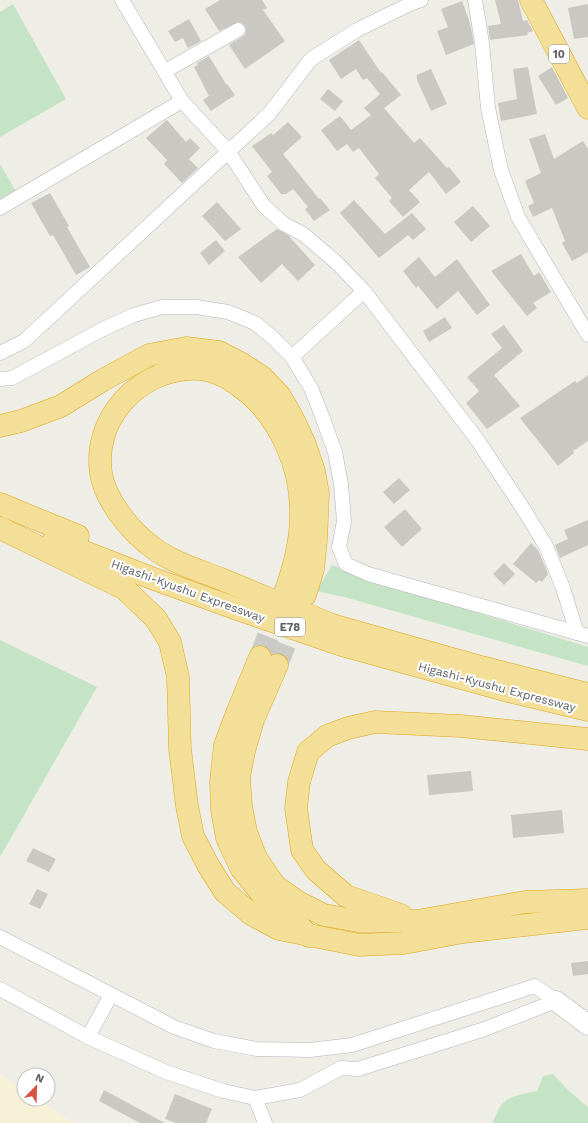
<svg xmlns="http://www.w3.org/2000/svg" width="588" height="1123" font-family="'Work Sans',sans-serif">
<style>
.green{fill:#c5e4c6}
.sand{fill:#f7f1d8}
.building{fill:#cac8c2}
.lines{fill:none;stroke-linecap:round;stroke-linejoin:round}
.highway-tunnel{stroke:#cacac6;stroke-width:22;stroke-dasharray:22 11;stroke-linecap:butt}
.street-casing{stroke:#b3b6b9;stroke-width:15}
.secondary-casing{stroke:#b2b5b9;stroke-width:21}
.highway-casing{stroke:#e0a615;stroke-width:23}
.street{stroke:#fff;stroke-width:14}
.secondary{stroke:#fff;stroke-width:20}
.highway{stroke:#f4df98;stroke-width:22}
.labels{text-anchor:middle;stroke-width:4;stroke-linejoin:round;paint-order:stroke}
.shield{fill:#fff;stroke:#8e9093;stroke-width:1}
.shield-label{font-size:11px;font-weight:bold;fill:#5e6165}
.street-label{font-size:12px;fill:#5e6165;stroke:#fff}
</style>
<rect width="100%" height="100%" fill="#eeede6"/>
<!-- green -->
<g class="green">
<polygon points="13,4 66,99 0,137 0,12"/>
<polygon points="0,164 15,190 0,199"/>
<polygon points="332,565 456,606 588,647 588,666 344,597 316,591"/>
<polygon points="0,640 97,687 0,857"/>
<path d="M553,1074L568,1090L588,1107V1123H492C495,1118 497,1111 501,1106C508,1095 526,1094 537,1091L543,1076Z"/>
</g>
<!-- sand -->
<polygon class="sand" points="0,1073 24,1089 24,1099 38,1099 73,1123 0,1123"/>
<!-- building -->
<g class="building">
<polygon points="220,0 262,0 267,8 263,10 285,41 245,69 229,45 245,35 246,30 245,26 242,23 238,22 219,31 205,9"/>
<polygon points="495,0 518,0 523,21 527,20 533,31 527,33 528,35 490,40 488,26 501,24"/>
<polygon points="462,1 470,23 474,44 446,55 437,31 448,27 441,9"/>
<polygon points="588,4 588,37 574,39 568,8"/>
<polygon points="189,19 201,41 188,48 183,38 175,42 168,31"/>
<polygon points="359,40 381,73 382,72 401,95 384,108 414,143 420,138 447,168 449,167 461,182 446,194 429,172 409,190 420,202 403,217 389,201 392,198 375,178 379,174 359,148 353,152 347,144 337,151 321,130 340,116 351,130 371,115 364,108 380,94 367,78 363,80 356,69 341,79 329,60"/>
<polygon points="209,56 226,84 227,84 235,95 211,111 203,100 209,96 194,67 198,65 197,63"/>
<polygon points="528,67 537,114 501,121 498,103 517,99 513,69"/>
<polygon points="552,67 568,98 556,105 538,76"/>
<polygon points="431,69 447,104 431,111 417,80 417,75"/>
<polygon points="328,89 343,101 335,111 320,99"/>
<polygon points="167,120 186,142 190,138 200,148 189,159 198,168 182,183 164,164 167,160 146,138"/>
<polygon points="288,122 302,137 283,154 319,199 320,198 330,210 314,221 305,209 308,207 293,189 286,194 281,194 267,176 272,172 252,146 271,133 273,135"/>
<polygon points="545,134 554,159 583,141 588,149 588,252 572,261 562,243 565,241 552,208 533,217 528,206 534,203 525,181 541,173 529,139"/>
<polygon points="50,193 69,226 67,227 90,267 76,275 53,235 50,236 31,203"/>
<polygon points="354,200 385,234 412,213 426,229 413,240 408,235 379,258 340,213"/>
<polygon points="217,202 241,229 225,241 202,216"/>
<polygon points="473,206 490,226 471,242 454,222"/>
<polygon points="277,229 288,235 315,265 298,281 282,264 261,283 238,257"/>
<polygon points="216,240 225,251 209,265 200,253"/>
<polygon points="521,254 534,276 539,272 551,292 533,303 537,308 527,316 491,271"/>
<polygon points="419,257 435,277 457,259 490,305 477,315 458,291 437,309 418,286 416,288 403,271"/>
<polygon points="445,317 452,328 429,342 423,331"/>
<polygon points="504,325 523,351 494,375 520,406 487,429 466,403 479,391 467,377 502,348 491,334"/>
<polygon points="588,375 588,441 573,451 574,453 558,466 520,418 575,381 577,383"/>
<polygon points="399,478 410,490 394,504 383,492"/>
<polygon points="405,509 422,529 402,547 384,527"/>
<polygon points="588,520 588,545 560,558 555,545 568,539 564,530"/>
<polygon points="531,543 538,550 548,574 542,582 539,580 536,583 513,564"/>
<polygon points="504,563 515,574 504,585 493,574"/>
<polygon points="471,771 473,791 429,795 427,775"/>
<polygon points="562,810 564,833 513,838 511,815"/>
<polygon points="33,848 56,859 49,872 26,861"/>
<polygon points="37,889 48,894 40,909 29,904"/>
<polygon points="588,961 588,974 573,976 571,963"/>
<polygon points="104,1090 141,1110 165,1123 140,1123 99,1101"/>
<polygon points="175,1094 212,1109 206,1123 176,1123 165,1119"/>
</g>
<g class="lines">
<!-- highway-tunnel -->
<g class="highway-tunnel">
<polyline points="260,657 281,604"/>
<polyline points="277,665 298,611"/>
</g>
<!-- street casing -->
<g class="street-casing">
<g id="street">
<polyline points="122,0 182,101 228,151 264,206 284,224 303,234 336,262 364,291 476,438 524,510 546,546 563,588 577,633"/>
<polyline points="475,0 482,43 488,108 501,170 518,217 588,335"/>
<polyline points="165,71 238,30"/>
<polyline points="0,208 182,101"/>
<polyline points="0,353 24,341 269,114 311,59 357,30 410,4 421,0"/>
<polyline points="292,357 364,291"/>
<polyline points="0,379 12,378 103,329 134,315 162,307 196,307 228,312 255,323 272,337 292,357 311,388 322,416 335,452 341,484 344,521 339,547 346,564 368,574 588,636"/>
<polyline points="0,937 174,1027 214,1041 257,1049 310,1050 352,1045 535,986 556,1001"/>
<polyline points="0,989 88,1037 166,1072 223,1091 255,1098 300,1090 341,1068 358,1069 482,1030 556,1001"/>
<polyline points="88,1037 111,995"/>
<polyline points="255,1098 265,1123"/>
</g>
</g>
<!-- secondary casing -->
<g class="secondary-casing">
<polyline id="secondary" points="556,1001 588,1025"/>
</g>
<!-- highway casing -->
<g class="highway-casing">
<g id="highway">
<polyline points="531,0 588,108"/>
<polyline points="0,426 21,421 61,406 103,380 149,355 186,348 219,352 242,364 262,377 280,396 291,415 304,442 314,471 318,494 316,540 313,569 305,595"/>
<polyline points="0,504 78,536"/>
<polyline points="0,528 125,589 156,619 170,642 178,677 180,749 187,806 193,836 208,865 225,892 251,914 279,929 359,945 404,943 463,932 588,918"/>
<polyline points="54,540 154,579 237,609 345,646 508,691 588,710"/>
<path d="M285,593C294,568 301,542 301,515C302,468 280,416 242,388C227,376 209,367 189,369C136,372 93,420 101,473C105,500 130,531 152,547C171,562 198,570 221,579C258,594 295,610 332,625"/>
<polyline points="318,621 481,667 588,694"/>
<polyline points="260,657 237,713 225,745 221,781 222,810 227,838 241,868 265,898 286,913 309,936"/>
<polyline points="277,665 253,720 244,751 239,777 241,806 246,832 256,858 275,886 298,902 324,915 358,921 417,921 525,902 588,900"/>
<polyline points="401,915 346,896 316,870 302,850 296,808 299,782 308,752 327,736 348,728 375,722 461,726 588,739"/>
</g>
</g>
<!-- street -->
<use href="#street" class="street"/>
<!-- secondary -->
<use href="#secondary" class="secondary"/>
<!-- highway -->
<use href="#highway" class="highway"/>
</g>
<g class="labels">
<!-- shield labels -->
<g class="shield">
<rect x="549" y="45" width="20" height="18" rx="3"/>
<rect x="275" y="618" width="30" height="18" rx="3"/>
</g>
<g class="shield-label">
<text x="559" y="58">10</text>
<text x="290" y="631">E78</text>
</g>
<!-- street labels -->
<g class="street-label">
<text transform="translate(188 591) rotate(20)" y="4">Higashi-Kyushu Expressway</text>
<text transform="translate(497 687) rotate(15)" y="4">Higashi-Kyushu Expressway</text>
</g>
</g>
<!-- north arrow -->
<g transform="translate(36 1087) rotate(23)"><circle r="19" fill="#ffffff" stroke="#bfc0c1"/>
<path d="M0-3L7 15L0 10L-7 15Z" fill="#da5140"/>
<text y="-6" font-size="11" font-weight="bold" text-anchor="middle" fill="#5e6165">N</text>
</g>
</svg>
